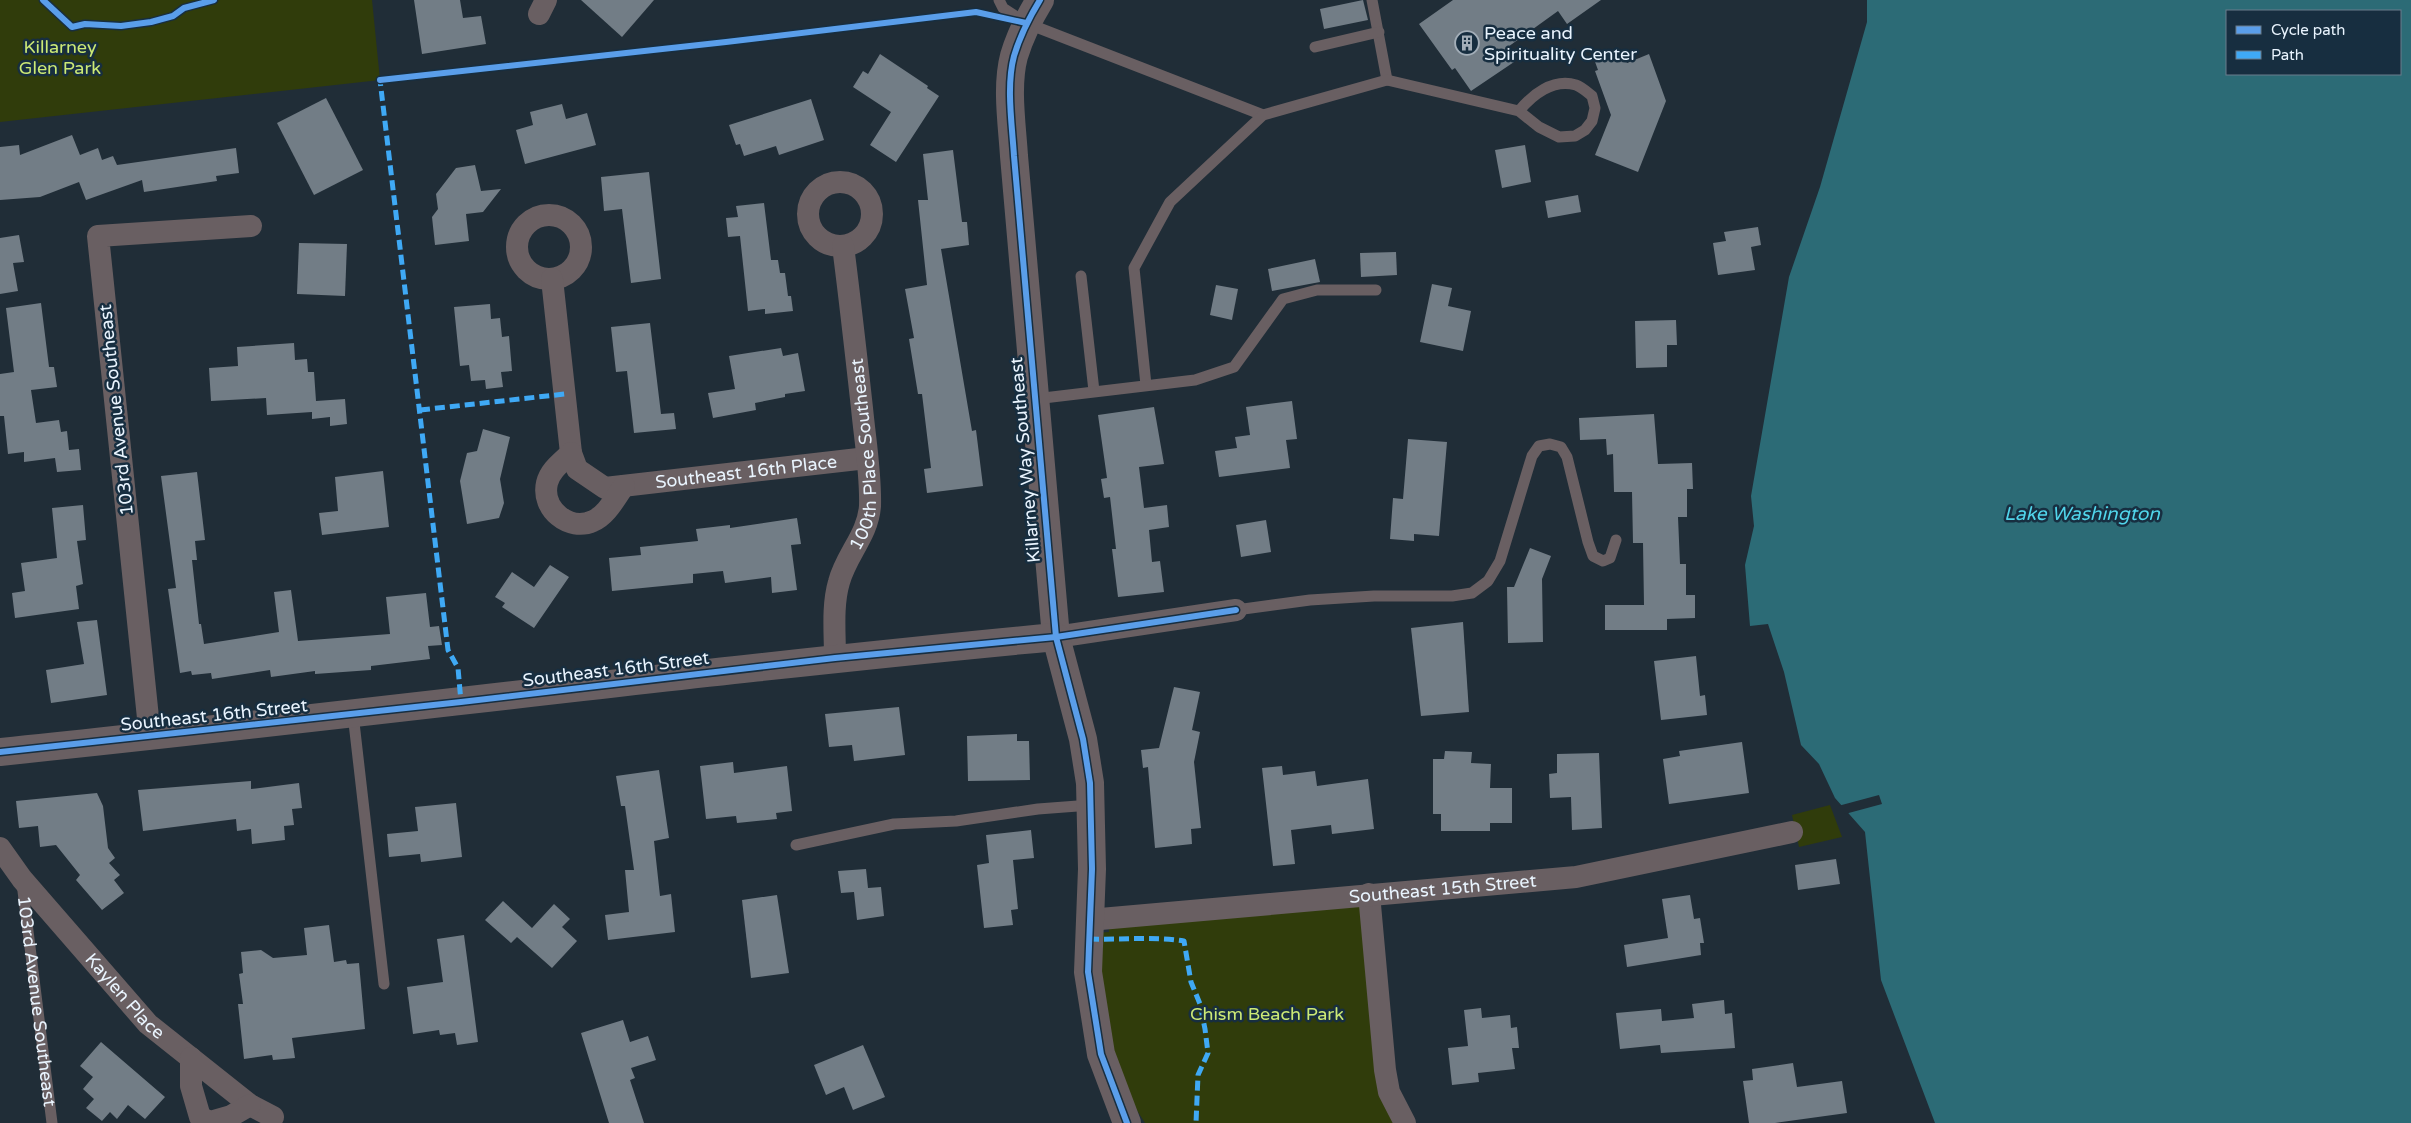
<svg xmlns="http://www.w3.org/2000/svg" width="2411" height="1123" font-family="'Varela Round',sans-serif">
<style>
.green{fill:#303c0b}
.water{fill:#2c6b76;fill-rule:evenodd}
.pier{fill:#202d37}
.building{fill:#727d86}
.lines{fill:none;stroke-linecap:round;stroke-linejoin:round}
.service{stroke:#695f62;stroke-width:11}
.minor{stroke:#695f62;stroke-width:22}
.tertiary{stroke:#695f62;stroke-width:28}
.quiet{stroke:#3fa9f5;stroke-width:5;stroke-dasharray:10 5;stroke-linecap:butt}
.cycleway-casing{stroke:#172e40;stroke-width:9}
.cycleway{stroke:#5a9eea;stroke-width:6}
.labels{text-anchor:middle;stroke-width:5;stroke-linejoin:round;paint-order:stroke}
.poi-label{font-size:18px;fill:#e9f4fe;stroke:#172e40;text-anchor:start}
.park-label{font-size:18px;fill:#cce975;stroke:#172e40}
.street-label{font-size:18px;fill:#e9f4fe;stroke:#172e40}
.water-label{font-size:19px;font-style:italic;fill:#51d5eb;stroke:#172e40}
</style>
<rect width="100%" height="100%" fill="#202d37"/>
<!-- green -->
<g class="green">
<polygon points="0,0 372,0 380,80 0,122"/>
<polygon points="1830,805 1842,837 1799,847 1792,815"/>
<polygon points="1369,894 1385,1070 1405,1123 1145,1123 1100,1052 1097,933 1109,932 1109,922"/>
</g>
<!-- water -->
<path class="water" d="M1867,0H2411V1123H1935L1881,980L1865,832L1835,798L1819,764L1801,745L1784,672L1768,624L1750,626L1745,565L1754,526L1751,496L1789,277L1820,187L1867,22ZM2227,11H2400V74H2227Z"/>
<!-- pier -->
<polygon class="pier" points="1879,795 1882,804 1845,814 1838,806"/>
<!-- building -->
<g class="building">
<polygon points="414,0 460,0 463,18 481,16 486,44 422,54"/>
<polygon points="581,0 654,0 622,37"/>
<polygon points="1363,0 1368,20 1324,29 1320,9"/>
<polygon points="1453,0 1601,0 1567,24 1558,11 1505,49 1514,62 1471,91 1455,68 1452,70 1419,24"/>
<polygon points="1613,52 1616,59 1624,56 1627,63 1649,54 1666,101 1638,172 1595,155 1611,115 1595,71 1598,70 1594,59"/>
<polygon points="880,54 928,86 927,88 939,96 896,162 870,145 891,112 853,87 863,71 868,74"/>
<polygon points="326,98 363,170 314,195 277,123"/>
<polygon points="811,99 824,140 779,155 776,146 744,156 740,144 736,145 729,125"/>
<polygon points="562,104 566,119 587,113 596,145 525,164 516,130 533,125 530,112"/>
<polygon points="72,135 80,155 98,148 102,160 113,156 117,165 236,148 239,173 216,176 217,181 144,192 142,180 86,200 79,182 40,197 0,200 0,147 19,145 20,155"/>
<polygon points="1525,145 1531,182 1502,188 1495,150"/>
<polygon points="953,150 962,222 967,222 969,245 941,249 972,431 976,430 983,486 927,493 924,469 931,468 922,394 918,394 909,339 914,338 905,289 927,285 918,200 928,200 923,154"/>
<polygon points="475,165 481,191 501,189 483,212 466,214 469,241 435,245 432,217 438,209 436,194 456,168"/>
<polygon points="649,172 661,279 631,283 622,209 604,211 601,177"/>
<polygon points="1578,195 1581,212 1548,218 1545,201"/>
<polygon points="764,203 771,260 778,260 780,273 785,273 788,296 791,296 793,311 765,314 765,309 748,311 740,236 728,237 726,218 738,217 736,206"/>
<polygon points="1758,227 1761,245 1751,247 1755,270 1718,275 1713,243 1726,241 1724,232"/>
<polygon points="19,235 24,262 13,263 18,291 0,294 0,238"/>
<polygon points="299,243 347,244 345,296 297,294"/>
<polygon points="1396,252 1397,275 1361,277 1360,253"/>
<polygon points="1315,259 1320,282 1272,291 1268,269"/>
<polygon points="1432,284 1452,288 1448,306 1471,311 1463,351 1420,342"/>
<polygon points="1216,285 1238,289 1232,320 1210,315"/>
<polygon points="41,303 49,367 54,367 57,387 31,390 36,423 59,420 61,432 67,431 69,450 79,449 81,470 57,472 55,458 24,462 24,452 8,454 4,416 0,416 0,374 14,372 6,308"/>
<polygon points="490,304 491,319 500,318 502,337 509,336 512,371 501,372 503,387 486,389 485,380 471,381 469,365 460,366 454,307"/>
<polygon points="1676,320 1677,345 1667,345 1667,367 1636,368 1635,321"/>
<polygon points="650,323 661,414 674,413 676,429 634,433 627,371 616,372 611,327"/>
<polygon points="294,343 295,360 307,359 308,372 314,372 316,401 345,399 347,424 330,426 330,417 312,419 312,412 267,415 266,398 211,401 209,368 238,366 237,347"/>
<polygon points="781,348 783,356 798,353 805,391 785,394 785,397 755,403 756,410 713,418 708,393 735,389 729,356"/>
<polygon points="1292,401 1297,439 1286,440 1290,468 1219,477 1215,451 1237,448 1235,437 1250,435 1246,407"/>
<polygon points="1154,407 1164,464 1139,467 1144,508 1167,505 1169,527 1149,530 1152,562 1160,561 1164,592 1118,597 1112,549 1116,549 1110,497 1104,498 1101,479 1107,478 1098,415"/>
<polygon points="1654,414 1658,464 1692,463 1693,489 1687,489 1687,517 1678,517 1680,564 1686,564 1686,595 1695,595 1695,618 1667,619 1667,630 1605,630 1605,605 1644,605 1643,543 1633,543 1632,492 1614,492 1613,454 1607,455 1606,439 1580,440 1579,418"/>
<polygon points="483,429 510,437 500,479 504,503 499,518 467,524 460,481 467,453 477,451"/>
<polygon points="1408,439 1447,442 1439,536 1414,534 1414,541 1390,539 1393,498 1403,499"/>
<polygon points="383,471 389,527 322,535 319,513 338,511 335,477"/>
<polygon points="197,472 205,540 195,541 197,560 192,560 199,624 201,624 204,644 279,632 274,592 291,590 298,641 390,634 386,597 426,593 430,627 439,626 442,645 428,646 430,659 371,666 371,670 315,674 315,671 271,677 270,670 212,679 211,673 192,675 191,671 180,673 168,589 176,588 161,476"/>
<polygon points="83,505 86,540 77,541 83,584 76,586 79,609 15,618 12,593 25,591 21,563 57,558 52,508"/>
<polygon points="797,518 801,544 791,545 797,590 772,593 771,577 725,583 723,571 693,574 693,583 612,591 609,558 641,555 640,547 698,541 696,529 730,525 730,528"/>
<polygon points="1266,520 1271,552 1241,557 1236,525"/>
<polygon points="1530,548 1551,556 1542,579 1543,642 1508,643 1507,587 1514,587"/>
<polygon points="550,565 569,577 534,628 502,607 505,603 495,597 512,572 534,587"/>
<polygon points="97,620 107,695 51,703 46,670 84,664 77,622"/>
<polygon points="1463,622 1469,712 1421,716 1411,628"/>
<polygon points="1696,656 1700,696 1705,695 1707,715 1661,720 1654,661"/>
<polygon points="1174,687 1200,692 1192,730 1200,732 1194,762 1201,828 1191,829 1192,844 1155,848 1148,767 1143,768 1141,750 1159,748"/>
<polygon points="899,707 905,755 854,761 852,745 829,747 825,714"/>
<polygon points="1017,734 1017,741 1029,741 1030,780 968,781 967,736"/>
<polygon points="1742,742 1749,793 1669,804 1663,759 1680,756 1679,751"/>
<polygon points="1445,751 1472,752 1471,763 1491,764 1490,788 1512,788 1512,823 1490,823 1490,831 1441,831 1441,814 1433,814 1433,759 1444,759"/>
<polygon points="1599,753 1602,828 1572,830 1571,797 1550,798 1549,774 1557,773 1557,754"/>
<polygon points="733,762 734,773 787,766 792,811 776,813 777,819 737,823 736,816 706,819 700,766"/>
<polygon points="1282,766 1283,775 1315,771 1317,786 1368,779 1374,829 1332,834 1331,825 1291,830 1295,864 1273,866 1262,768"/>
<polygon points="659,770 669,838 654,841 660,896 671,894 675,932 608,940 605,915 629,912 625,870 634,870 625,806 621,806 616,776"/>
<polygon points="251,781 251,789 299,783 302,808 292,809 294,825 284,826 285,840 252,844 251,829 237,831 236,819 143,831 138,790"/>
<polygon points="97,793 103,806 108,848 115,858 109,863 120,875 114,880 124,893 102,910 76,880 80,875 56,845 40,847 38,826 19,828 16,801"/>
<polygon points="456,803 462,857 421,862 420,854 389,857 387,834 418,831 415,807"/>
<polygon points="1031,830 1034,858 1013,860 1018,909 1011,910 1013,925 984,928 977,865 989,863 986,835"/>
<polygon points="1836,859 1840,884 1798,890 1795,865"/>
<polygon points="866,869 868,888 881,887 884,916 857,920 854,892 841,893 838,871"/>
<polygon points="777,895 789,973 751,978 742,900"/>
<polygon points="1690,895 1694,919 1700,918 1704,943 1700,943 1701,955 1627,967 1624,945 1668,938 1662,899"/>
<polygon points="503,901 532,928 554,904 570,919 562,927 577,941 552,968 517,937 511,943 485,920"/>
<polygon points="329,925 334,962 346,960 347,964 359,963 365,1029 292,1038 295,1058 273,1060 272,1055 244,1059 238,1004 243,1004 239,974 243,973 241,952 261,950 273,958 307,955 304,928"/>
<polygon points="464,935 478,1042 457,1045 455,1033 440,1035 439,1030 413,1034 407,987 443,982 437,939"/>
<polygon points="1724,1000 1725,1014 1732,1013 1735,1048 1661,1053 1660,1045 1620,1049 1616,1013 1661,1009 1662,1021 1694,1018 1692,1004"/>
<polygon points="1481,1008 1482,1018 1510,1015 1511,1028 1517,1027 1519,1048 1512,1048 1515,1069 1478,1073 1479,1082 1452,1085 1448,1048 1468,1046 1464,1010"/>
<polygon points="623,1020 630,1042 648,1036 656,1060 631,1068 635,1078 630,1080 644,1123 609,1123 581,1033"/>
<polygon points="101,1042 165,1097 145,1119 128,1105 117,1119 110,1112 102,1121 86,1108 94,1099 83,1089 93,1077 80,1066"/>
<polygon points="863,1045 885,1097 853,1110 844,1087 826,1095 814,1065"/>
<polygon points="1793,1063 1797,1087 1842,1081 1847,1113 1775,1123 1749,1123 1743,1081 1753,1080 1752,1069"/>
</g>
<g class="lines">
<!-- service -->
<g class="service">
<polyline points="999,0 1003,8 1026,23 1263,115"/>
<polyline points="1372,0 1387,80"/>
<polyline points="1315,47 1379,32"/>
<polyline points="1081,276 1094,391"/>
<path d="M1146,385L1134,268L1170,202L1263,115L1387,80L1519,111L1539,127L1559,137L1575,136L1585,130L1592,121L1595,108L1592,96C1588,93 1582,87 1576,85C1553,78 1532,95 1519,111"/>
<polyline points="1035,399 1195,380 1234,367 1283,299 1317,290 1376,290"/>
<polyline points="1236,610 1310,600 1374,596 1452,596 1472,593 1488,581 1500,561 1532,456 1539,446 1550,444 1561,447 1567,457 1588,542 1593,556 1603,561 1610,558 1616,540"/>
<polyline points="353,714 384,984"/>
<polyline points="796,845 894,824 956,821 1038,809 1091,805"/>
<path id="s1" d="M22,883L52,1123"/>
</g>
<!-- minor -->
<g class="minor">
<polyline points="539,14 546,0"/>
<circle cx="840" cy="214" r="32"/>
<circle cx="549" cy="247" r="32"/>
<path id="s2" d="M552,279L571,453L577,469L605,488L867,458"/>
<path d="M571,453C562,462 550,470 547,483C541,509 569,532 593,521C607,515 615,498 624,486"/>
<polyline points="1056,637 1236,610"/>
<path id="s3" d="M835,658C835,633 832,606 839,582C846,555 868,535 870,506C871,474 865,440 862,408C856,354 850,300 843,246"/>
<polyline points="150,737 98,236 251,226"/>
<path id="s4" d="M0,848L22,879L148,1024L250,1105L273,1117"/>
<polyline points="1369,894 1385,1070 1389,1092 1405,1123"/>
<path id="s5" d="M1089,920L1576,877L1792,832"/>
<polyline points="191,1058 191,1086 200,1117 210,1122 231,1116 250,1105"/>
</g>
<!-- tertiary -->
<g class="tertiary">
<path d="M1040,0C1029,18 1020,36 1014,56C1006,86 1012,124 1014,156L1056,637L1083,739L1090,783L1092,869L1088,972L1101,1054L1127,1123"/>
<path d="M0,752C352,716 703,670 1056,637"/>
</g>
<!-- quiet -->
<g class="quiet">
<polyline points="384,80 380,80 448,650 458,668 461,702"/>
<polyline points="420,410 565,394"/>
<path d="M1089,939C1121,940 1153,936 1184,941L1191,982L1200,1004L1205,1029L1208,1053L1198,1075L1196,1123"/>
</g>
<!-- cycleway casing -->
<g class="cycleway-casing">
<g id="cycleway">
<polyline points="43,0 72,27 85,24 121,26 151,22 173,16 184,8 214,0"/>
<path d="M1040,0C1029,18 1020,36 1014,56C1006,86 1012,124 1014,156L1056,637L1083,739L1090,783L1092,869L1088,972L1101,1054L1127,1123"/>
<polyline points="380,80 726,42 976,12 1026,23"/>
<polyline points="0,752 461,702 835,658 1056,637 1236,610"/>
</g>
</g>
<!-- cycleway -->
<use href="#cycleway" class="cycleway"/>
</g>
<!-- icons -->
<defs>
<g id="building-ring" transform="scale(1.25)"><circle r="9.5" fill="#172e40" stroke="#a3aeb8" stroke-width="1.5"/><path d="M-4-6H4V6H1V3H-1V6H-4ZM-2.5-4.3h1.7v1.8h-1.7ZM.8-4.3h1.7v1.8H.8ZM-2.5-1h1.7V.8h-1.7ZM.8-1h1.7V.8H.8Z" fill="#a3aeb8"/></g>
</defs>
<g fill-rule="evenodd">
<use href="#building-ring" x="1467" y="43"/>
</g>
<g class="labels">
<!-- poi labels -->
<g class="poi-label">
<text x="1484" y="39">Peace and<tspan x="1484" dy="21">Spirituality Center</tspan></text>
</g>
<!-- park labels -->
<g class="park-label">
<text x="60" y="53">Killarney<tspan x="60" dy="21">Glen Park</tspan></text>
<text x="1267" y="1020">Chism Beach Park</text>
</g>
<!-- street labels -->
<g class="street-label">
<text transform="translate(116 410) rotate(-96)" y="6">103rd Avenue Southeast</text>
<text dy="6" stroke="none"><textPath href="#s3" startOffset="210">100th Place Southeast</textPath></text>
<text transform="translate(1025 460) rotate(-95)" y="6">Killarney Way Southeast</text>
<text dy="6" stroke="none"><textPath href="#s2" startOffset="368">Southeast 16th Place</textPath></text>
<text transform="translate(616 669) rotate(-7)" y="6">Southeast 16th Street</text>
<text transform="translate(214 715) rotate(-6)" y="6">Southeast 16th Street</text>
<text dy="6" stroke="none"><textPath href="#s5" startOffset="355">Southeast 15th Street</textPath></text>
<text dy="6" stroke="none"><textPath href="#s4" startOffset="194">Kaylen Place</textPath></text>
<text dy="6" stroke="none"><textPath href="#s1" startOffset="119">103rd Avenue Southeast</textPath></text>
</g>
<!-- water labels -->
<g class="water-label">
<text x="2082" y="520">Lake Washington</text>
</g>
</g>
<!-- legend -->
<rect x="2226" y="10" width="175" height="65" fill="#172e40" stroke="#6b7d8c"/>
<rect x="2236" y="26" width="25" height="8" fill="#5a9eea" stroke="#6b7d8c"/>
<text x="2271" y="35" font-size="15" fill="#e9f4fe">Cycle path</text>
<rect x="2236" y="51" width="25" height="8" fill="#3fa9f5" stroke="#6b7d8c"/>
<text x="2271" y="60" font-size="15" fill="#e9f4fe">Path</text>
</svg>
